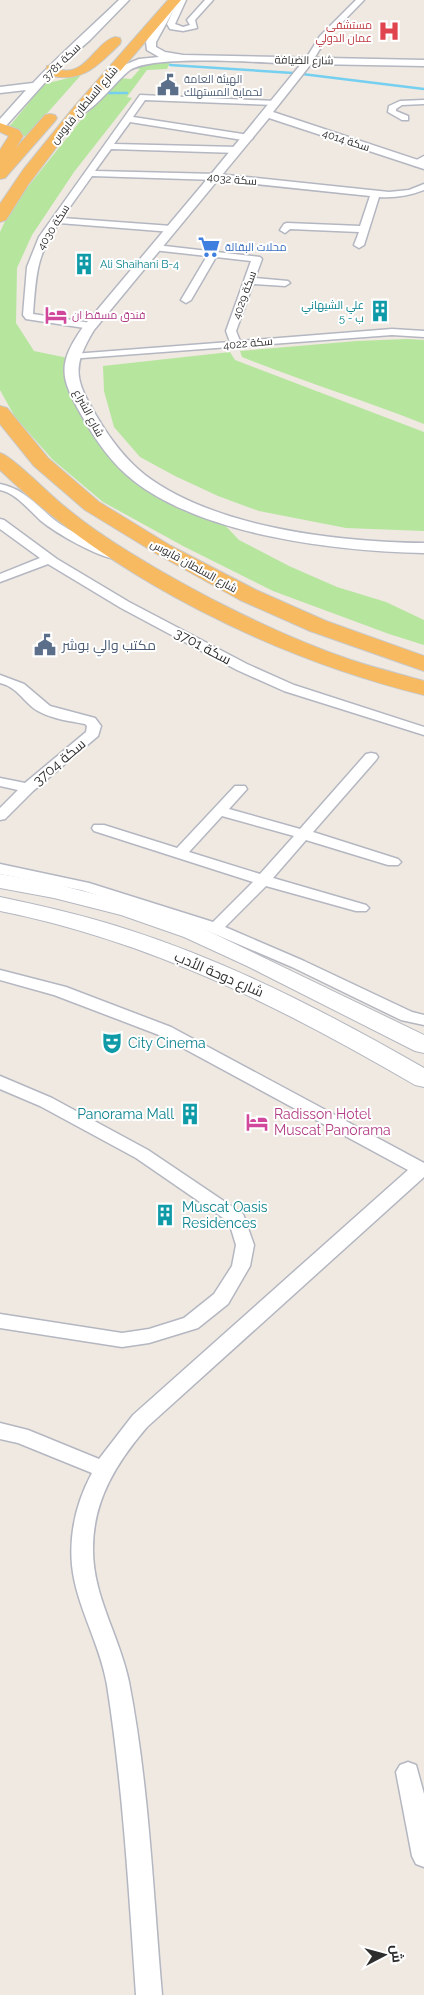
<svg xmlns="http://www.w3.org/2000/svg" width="424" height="1995" font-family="Raleway,Cairo,sans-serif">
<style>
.green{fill:#b6e59e}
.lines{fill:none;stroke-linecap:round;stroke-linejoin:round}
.stream{stroke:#75cff0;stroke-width:2.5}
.minor-casing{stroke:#b4b7c1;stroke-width:3}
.tertiary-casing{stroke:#b4b7c1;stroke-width:3}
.secondary-casing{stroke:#b4b7c1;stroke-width:2}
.trunk-casing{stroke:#c9c9c9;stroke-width:2}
.minor{fill:#fff;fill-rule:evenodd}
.tertiary{fill:#fff;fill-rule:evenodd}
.secondary{fill:#fff;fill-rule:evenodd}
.trunk{fill:#f8ba60;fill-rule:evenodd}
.labels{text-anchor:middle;stroke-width:4;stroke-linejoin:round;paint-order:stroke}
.far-health-label{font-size:11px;fill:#be3a42;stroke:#fff;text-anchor:end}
.far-street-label{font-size:11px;fill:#2e2e2e;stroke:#fff}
.far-service-label{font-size:11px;fill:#4e5e75;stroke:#fff;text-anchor:start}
.far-shop-label{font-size:11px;fill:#366cbe;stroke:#fff;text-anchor:start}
.far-culture-label{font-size:11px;fill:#0d838f;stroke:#fff;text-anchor:start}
.far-hotel-label{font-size:11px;fill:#b23c85;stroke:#fff;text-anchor:start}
.service-label{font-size:14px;fill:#4e5e75;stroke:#fff;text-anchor:start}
.street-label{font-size:14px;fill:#2e2e2e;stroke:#fff}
.culture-label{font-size:14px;fill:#0d838f;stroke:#fff;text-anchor:start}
.hotel-label{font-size:14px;fill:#b23c85;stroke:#fff;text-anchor:start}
</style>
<rect width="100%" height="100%" fill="#efe9e1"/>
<!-- green -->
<g class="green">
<polygon points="171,60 167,69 147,70 127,97 132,98 74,172 32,235 17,268 16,323 34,351 68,358 67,371 127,471 218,518 239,540 289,566 337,587 386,602 424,620 424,645 389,634 273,591 183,546 103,502 53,460 15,417 0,390 0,232 11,208 81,120 119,78 131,79 140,69 131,67"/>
<polygon points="81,75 26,137 9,127 44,84"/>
<path d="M407,339L424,340V424C364,400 302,381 242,357L240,351L357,341Z"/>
<polygon points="230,352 235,360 424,432 424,531 346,528 259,511 218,496 175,476 140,457 114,427 104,391 103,366"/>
</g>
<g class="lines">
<!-- stream -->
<g class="stream">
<polyline points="170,65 293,73"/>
<polyline points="302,74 424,89"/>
<polyline points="109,93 127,93"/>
</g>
<!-- minor casing -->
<g class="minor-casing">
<g id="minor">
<polygon points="178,0 186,0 175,24 183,27 190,25 187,20 205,0 213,0 195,20 197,28 183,31 170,29 167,24"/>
<polygon points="356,0 364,0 326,39 312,62 306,62 305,60 320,36"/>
<path d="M140,95L275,101L279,103L275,105L145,100L133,117L249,135L253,138L249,141L130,122L114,144L238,147L242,150L238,153L111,149L95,171L217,174L389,192L409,190L424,184V190C409,196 394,198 379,197L364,245L359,248L354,245L359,232L290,229L285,233L280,230L284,224L287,223L360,226L370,196L217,180L92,176L62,218L172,226L177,229L172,232L59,223C36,255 36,276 33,314L91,323L96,326L91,329L26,319L23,315L27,267L39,237Z"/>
<polygon points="424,100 424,104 402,105 396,109 396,111 408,116 408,120 402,120 388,112 389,106 400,101"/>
<polygon points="424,156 424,162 415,166 411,163"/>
<polygon points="156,245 260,257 262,259 255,278 288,281 290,283 285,286 253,284 236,331 240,341 392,329 424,331 424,337 392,335 69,359 68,357 73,354 230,342 226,331 251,261 216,257 191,300 186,303 181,300 207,256 153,250 153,246"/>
<path d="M0,484C26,489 39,509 60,524C80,537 101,546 123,553L125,556L123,559C106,563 54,532 40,520C28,509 17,494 0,490Z"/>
<polygon points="0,519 4,520 57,559 129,602 247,664 294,685 424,727 424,735 284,691 237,670 121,608 48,564 0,582 0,574 40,558 0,529"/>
<path d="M0,675L24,684L50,706L95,718L101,726L98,736L33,791L5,819L0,820V808L18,790L0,786V778L25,783L86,732L87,726L85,724C70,721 52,719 38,711C24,703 18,687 0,683Z"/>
<path d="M371,753L376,754L378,757L376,760L313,832L398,859L401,862L398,865H388L306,840L273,878L366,905L369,908L366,911H356L266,886L225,927L304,961L412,1012L424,1015V1025L401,1020L292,967L203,929L81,890L0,874V864L89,883L213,922L253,882L94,831L92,828L94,825H104L177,848L235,786H245L247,789L229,809L300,829L366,754ZM222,816L294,836L260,874L189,852Z"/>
<path d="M0,970L66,987L171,1027L424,1163V1177L147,1427C117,1462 93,1500 93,1548C92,1595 120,1637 129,1682C149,1785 153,1891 162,1995H136C129,1892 123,1787 107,1685C100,1643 76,1606 72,1565C69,1533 77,1501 92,1473L18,1443L0,1439V1423L28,1430L99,1459L133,1415L408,1170L159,1035L54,995L0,980Z"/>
<polygon points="0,1076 52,1098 148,1150 243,1214 254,1245 250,1266 228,1304 198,1328 149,1343 122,1347 0,1328 0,1314 122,1333 149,1329 184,1318 214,1294 232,1266 236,1245 229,1222 136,1158 40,1106 0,1089"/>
<polygon points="408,1762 416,1765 424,1794 424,1867 416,1864 412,1856 396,1772 400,1765"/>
</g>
</g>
<!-- tertiary casing -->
<g class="tertiary-casing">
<g id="tertiary">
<path d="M119,0H129L90,40L58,68L4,128L0,129V119L26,90L0,93V87L33,83C60,54 90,28 119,0Z"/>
<path d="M170,0H176L178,2L156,42V47L165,52L183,55L424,60V66L311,64L273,112L424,162V169L269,118L94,330C71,368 75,380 97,417C110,439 125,459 145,475C215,528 338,542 424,543V553C337,551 205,536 134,481C112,464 96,441 82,416C60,378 57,364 83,327L208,178L301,64C266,63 155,54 130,70C117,79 88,120 72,116L71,114L72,112L94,94L122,66L139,59L159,57L147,50L146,42Z"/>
</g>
</g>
<!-- secondary casing -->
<g class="secondary-casing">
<g id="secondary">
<polygon points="0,874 55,884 137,905 200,927 424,1035 424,1053 415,1051 247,966 184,937 121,915 54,898 0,888"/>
<path d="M0,897C43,906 87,916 129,930C232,963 330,1014 424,1068V1087L415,1085C283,1008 151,941 0,911Z"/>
</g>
</g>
<!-- trunk casing -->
<g class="trunk-casing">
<g id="trunk">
<polygon points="168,0 181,0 68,132 28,185 6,220 0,222 0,204 23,170 74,107"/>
<path d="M115,37L120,38L121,41L120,44C97,66 82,84 48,75L46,72L47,66L52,65C57,66 58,70 62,70C86,75 96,42 115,37Z"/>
<polygon points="50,114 55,115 57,118 55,121 5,178 0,179 0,150 9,136 0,132 0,123 19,130 23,136 16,148 45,115"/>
<polygon points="0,406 7,408 48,458 99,502 171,546 256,590 326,621 424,656 424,671 310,631 240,600 157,554 85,510 34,466 0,424"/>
<path d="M0,453C12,456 50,495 64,506C84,523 106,538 129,552C195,593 278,635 351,660C375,668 400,674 424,681V695C274,658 111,578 0,470Z"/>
</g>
</g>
<!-- minor -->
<use href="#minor" class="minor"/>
<!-- tertiary -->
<use href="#tertiary" class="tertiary"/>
<!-- secondary -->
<use href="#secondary" class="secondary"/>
<!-- trunk -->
<use href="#trunk" class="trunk"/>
</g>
<!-- icons -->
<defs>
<g id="hospital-bare" transform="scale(1.725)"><path d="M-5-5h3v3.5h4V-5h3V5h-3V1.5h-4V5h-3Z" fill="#e0444e" stroke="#fff" stroke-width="2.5" paint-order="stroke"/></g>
<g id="civic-bare" transform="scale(1.725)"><path d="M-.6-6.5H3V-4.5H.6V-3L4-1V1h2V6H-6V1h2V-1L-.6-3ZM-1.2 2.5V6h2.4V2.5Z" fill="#5c6f8a" stroke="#fff" stroke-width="2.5" paint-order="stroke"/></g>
<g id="supermarket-bare" transform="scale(1.725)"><path d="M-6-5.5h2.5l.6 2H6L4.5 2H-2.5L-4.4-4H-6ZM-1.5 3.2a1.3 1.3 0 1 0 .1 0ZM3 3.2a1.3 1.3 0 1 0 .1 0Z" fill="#3f7fe0" stroke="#fff" stroke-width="2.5" paint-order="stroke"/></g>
<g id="building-bare" transform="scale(1.725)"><path d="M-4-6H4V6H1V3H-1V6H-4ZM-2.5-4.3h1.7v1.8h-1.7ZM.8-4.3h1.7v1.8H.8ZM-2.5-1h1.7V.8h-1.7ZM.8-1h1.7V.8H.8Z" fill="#0f9aa8" stroke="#fff" stroke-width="2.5" paint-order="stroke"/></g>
<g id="hotel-bare" transform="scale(1.725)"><path d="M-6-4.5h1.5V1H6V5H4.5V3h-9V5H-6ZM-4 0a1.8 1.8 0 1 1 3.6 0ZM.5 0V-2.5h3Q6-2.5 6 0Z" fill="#d1479c" stroke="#fff" stroke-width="2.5" paint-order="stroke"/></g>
<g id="theatre-bare" transform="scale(1.725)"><path d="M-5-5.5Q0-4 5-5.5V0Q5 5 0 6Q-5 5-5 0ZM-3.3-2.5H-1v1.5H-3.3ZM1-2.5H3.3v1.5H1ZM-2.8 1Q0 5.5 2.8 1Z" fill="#0f9aa8" stroke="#fff" stroke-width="2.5" paint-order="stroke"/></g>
</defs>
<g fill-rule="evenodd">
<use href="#hospital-bare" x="389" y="31"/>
<use href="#civic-bare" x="168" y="85"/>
<use href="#supermarket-bare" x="209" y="247"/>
<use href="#building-bare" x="84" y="264"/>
<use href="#building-bare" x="380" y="311"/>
<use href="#hotel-bare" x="56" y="315"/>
<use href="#civic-bare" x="45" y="645"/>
<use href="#theatre-bare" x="112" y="1043"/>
<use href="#building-bare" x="190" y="1114"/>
<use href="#hotel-bare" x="257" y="1122"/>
<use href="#building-bare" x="165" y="1215"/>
</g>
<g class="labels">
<!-- far-health labels -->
<g class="far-health-label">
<text x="372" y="29">مستشفى<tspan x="372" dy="13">عمان الدولي</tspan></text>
</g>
<!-- far-street labels -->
<g class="far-street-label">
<text transform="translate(304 60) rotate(1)" y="4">شارع الضيافة</text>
<text transform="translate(61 62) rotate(-44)" y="4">سكة 3781</text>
<text transform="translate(84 105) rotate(-50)" y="4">شارع السلطان قابوس</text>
<text transform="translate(346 140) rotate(18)" y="4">سكة 4014</text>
<text transform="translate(232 179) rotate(5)" y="4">سكة 4032</text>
<text transform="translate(53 227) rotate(-58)" y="4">سكة 4030</text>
<text transform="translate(244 295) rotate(-70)" y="4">سكة 4029</text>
<text transform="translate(248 343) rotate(-5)" y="4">سكة 4022</text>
<text transform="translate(89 413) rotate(62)" y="4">شارع الشراع</text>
<text transform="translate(194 566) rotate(29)" y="4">شارع السلطان قابوس</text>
</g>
<!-- far-service labels -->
<g class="far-service-label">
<text x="184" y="83">الهيئة العامة<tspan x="184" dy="13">لحماية المستهلك</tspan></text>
</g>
<!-- far-shop labels -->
<g class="far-shop-label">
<text x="225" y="251">محلات البقالة</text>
</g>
<!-- far-culture labels -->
<g class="far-culture-label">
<text x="100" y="268">Ali Shaihani B-4</text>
<text x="364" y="309" text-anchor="end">علي الشيهاني<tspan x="364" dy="13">ب - 5</tspan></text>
</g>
<!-- far-hotel labels -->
<g class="far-hotel-label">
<text x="72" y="319">فندق مسقط ان</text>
</g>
<!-- service labels -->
<g class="service-label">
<text x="62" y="650">مكتب والي بوشر</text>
</g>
<!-- street labels -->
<g class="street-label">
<text transform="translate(203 646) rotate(28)" y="5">سكة 3701</text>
<text transform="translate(59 762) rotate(-40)" y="5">سكة 3704</text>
<text transform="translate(219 974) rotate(23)" y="5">شارع دوحة الأدب</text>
</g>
<!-- culture labels -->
<g class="culture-label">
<text x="128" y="1048">City Cinema</text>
<text x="174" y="1119" text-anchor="end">Panorama Mall</text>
<text x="182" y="1212">Muscat Oasis<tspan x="182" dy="16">Residences</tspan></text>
</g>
<!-- hotel labels -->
<g class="hotel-label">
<text x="274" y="1119">Radisson Hotel<tspan x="274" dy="16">Muscat Panorama</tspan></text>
</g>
</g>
<!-- north arrow -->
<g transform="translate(384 1955) rotate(84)" stroke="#ffffff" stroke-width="4" paint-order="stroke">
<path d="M0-4L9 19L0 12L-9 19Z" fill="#2e2e2e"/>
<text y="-8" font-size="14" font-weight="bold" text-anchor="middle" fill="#2e2e2e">ش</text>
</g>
</svg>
